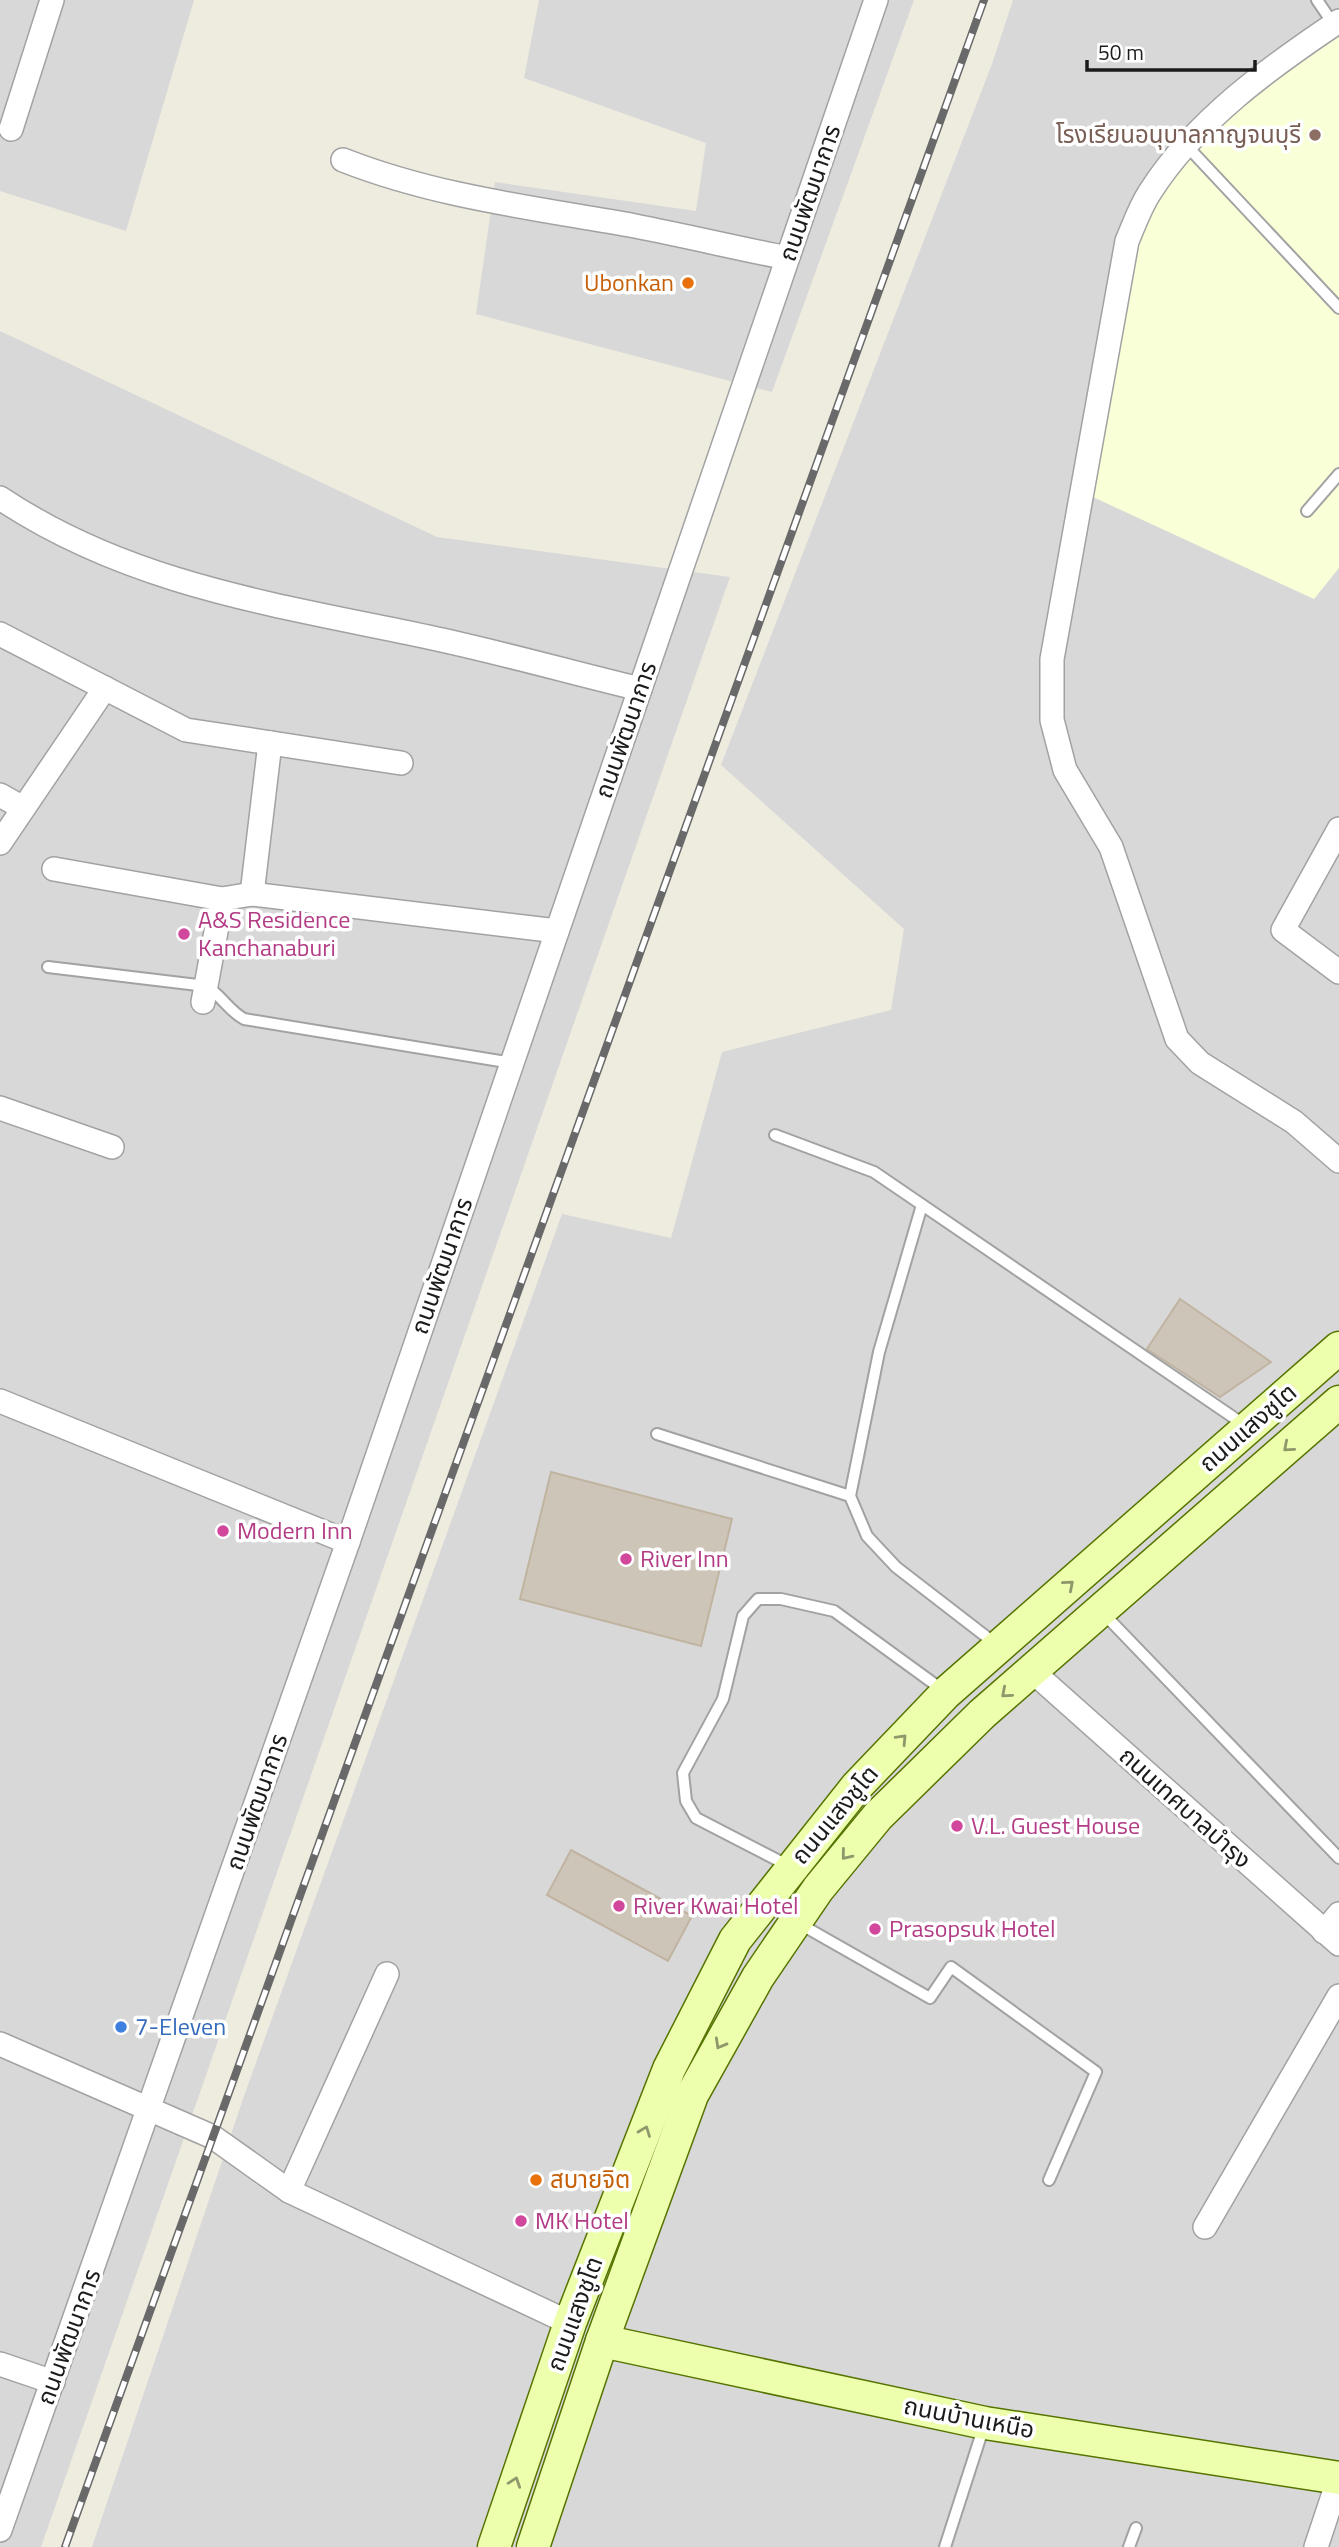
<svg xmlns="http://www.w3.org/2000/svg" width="1339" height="2547" font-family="'Titillium Web','Noto Sans Thai',sans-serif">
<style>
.residential{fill:#d9d8d8}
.education{fill:#f9ffd7}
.building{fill:#cec5b9;stroke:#c0b4a1;stroke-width:2}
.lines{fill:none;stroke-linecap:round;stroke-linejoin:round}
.service-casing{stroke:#a2a2a2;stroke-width:14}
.minor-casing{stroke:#a2a2a2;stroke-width:26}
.secondary-casing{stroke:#557400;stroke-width:35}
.service{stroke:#fff;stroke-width:10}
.minor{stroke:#fff;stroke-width:23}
.secondary{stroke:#edfead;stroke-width:32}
.rail-casing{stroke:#696969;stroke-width:8}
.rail{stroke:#fff;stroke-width:5;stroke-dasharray:16;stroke-linecap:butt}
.oneway{stroke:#8e986b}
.education-dot{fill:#8d6e63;stroke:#fff;stroke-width:2.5}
.food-dot{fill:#e8710a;stroke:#fff;stroke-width:2.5}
.hotel-dot{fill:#d1479c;stroke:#fff;stroke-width:2.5}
.shop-dot{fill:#3f7fe0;stroke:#fff;stroke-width:2.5}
.labels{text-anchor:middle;stroke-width:7;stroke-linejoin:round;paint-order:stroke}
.education-label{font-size:24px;fill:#785e54;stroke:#fff;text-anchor:end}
.street-label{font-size:24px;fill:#1b1b1b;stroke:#fff}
.food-label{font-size:24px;fill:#c56008;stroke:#fff;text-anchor:end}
.hotel-label{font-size:24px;fill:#b23c85;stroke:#fff;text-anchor:start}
.shop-label{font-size:24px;fill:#366cbe;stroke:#fff;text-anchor:start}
</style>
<rect width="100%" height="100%" fill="#eeebdf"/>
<!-- residential -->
<g class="residential">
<polygon points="0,0 194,0 126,231 0,191"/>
<polygon points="539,0 914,0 772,392 476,314 495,182 696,211 706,143 524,78"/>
<polygon points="1013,0 1339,0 1339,2547 92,2547 244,2096 562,1214 671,1238 722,1052 891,1010 904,929 721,765 992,64"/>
<polygon points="0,331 437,537 730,577 41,2547 0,2547"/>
</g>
<!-- education -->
<polygon class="education" points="1339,23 1339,568 1314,599 1082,492 1149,193 1244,91"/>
<!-- building -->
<g class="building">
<polygon points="1180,1299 1271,1362 1220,1397 1147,1349"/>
<polygon points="551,1472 732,1519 701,1646 520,1599"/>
<polygon points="571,1850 692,1916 668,1961 547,1895"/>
</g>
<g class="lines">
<!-- service casing -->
<g class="service-casing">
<g id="service">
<polyline points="1317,0 1334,25"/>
<polyline points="1186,145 1339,308"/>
<polyline points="1307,511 1339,474"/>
<path d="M48,967L206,986C222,996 228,1010 244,1019L512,1063"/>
<polyline points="775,1135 874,1172 1246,1426"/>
<polyline points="922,1205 879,1352 850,1496 867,1536 896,1567 997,1645"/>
<polyline points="657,1434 850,1496"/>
<polyline points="1103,1613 1339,1858"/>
<polyline points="789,1866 696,1818 686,1801 683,1773 723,1699 743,1616 758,1599 781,1599 834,1611 944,1691"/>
<polyline points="800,1924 930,1998 951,1967 1096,2072 1049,2180"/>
<polyline points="945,2547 984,2426"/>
<polyline points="1129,2547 1136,2528"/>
</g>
</g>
<!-- minor casing -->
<g class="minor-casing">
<g id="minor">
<path d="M1339,21C1270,67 1195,121 1150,192C1140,207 1134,225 1127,241L1052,659V720L1065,770L1111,847L1177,1039L1200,1063L1294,1122L1339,1161"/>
<polyline points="11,129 52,0"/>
<path d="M343,160C437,197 536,208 635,226C686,236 737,248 787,258"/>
<path d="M0,498C130,585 278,605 428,637C499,652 569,672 640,689"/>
<polyline points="0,634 186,730 401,763"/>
<polyline points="0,795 23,808"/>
<polyline points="1339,829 1283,930 1339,972"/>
<polyline points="0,843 105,688"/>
<polyline points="54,869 222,899 252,894 557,931"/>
<polyline points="252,894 270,743"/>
<polyline points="203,1002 222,899"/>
<polyline points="0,1108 112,1147"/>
<polyline points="0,1401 348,1542"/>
<polyline points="1032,1671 1339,1944"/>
<polyline points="1324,1932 1339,1914"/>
<polyline points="0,2044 213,2137 289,2191 570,2323"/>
<polyline points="289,2191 387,1974"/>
<polyline points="1205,2227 1339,1996"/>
<polyline points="0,2364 53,2382"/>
<polyline points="0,2530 348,1542 876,0"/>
<polyline points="1316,2547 1339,2478"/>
</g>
</g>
<!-- secondary casing -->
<g class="secondary-casing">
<g id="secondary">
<polyline points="602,2341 985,2423 1339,2478"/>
<polyline points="494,2547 570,2323 669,2069 735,1940 857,1786 946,1693 1339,1348"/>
<polyline points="533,2547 602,2341 692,2095 758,1977 818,1889 878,1816 982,1714 1339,1402"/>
</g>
</g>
<!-- service -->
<use href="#service" class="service"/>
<!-- minor -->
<use href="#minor" class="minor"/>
<!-- secondary -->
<use href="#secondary" class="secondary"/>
<!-- rail casing -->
<g class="rail-casing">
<polyline id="rail" points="65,2547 984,0"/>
</g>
<!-- rail -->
<use href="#rail" class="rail"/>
</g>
<!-- one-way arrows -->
<defs><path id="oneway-chevron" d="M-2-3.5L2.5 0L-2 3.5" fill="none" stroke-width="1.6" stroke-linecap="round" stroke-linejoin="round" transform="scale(1.75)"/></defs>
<g class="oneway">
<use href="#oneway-chevron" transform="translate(1288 1447) rotate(139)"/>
<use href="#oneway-chevron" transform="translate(1069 1585) rotate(-41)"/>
<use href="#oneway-chevron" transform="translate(1006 1693) rotate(139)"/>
<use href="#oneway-chevron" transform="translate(902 1739) rotate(-47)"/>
<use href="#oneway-chevron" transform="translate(846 1855) rotate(129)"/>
<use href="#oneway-chevron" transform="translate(720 2044) rotate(119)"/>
<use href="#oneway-chevron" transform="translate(645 2131) rotate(-69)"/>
<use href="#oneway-chevron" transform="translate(515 2482) rotate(-71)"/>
</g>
<!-- markers -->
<circle class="education-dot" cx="1315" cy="135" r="7"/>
<g class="food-dot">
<circle cx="688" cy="283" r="7"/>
<circle cx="536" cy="2180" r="7"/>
</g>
<g class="hotel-dot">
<circle cx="184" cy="934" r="7"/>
<circle cx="223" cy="1531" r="7"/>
<circle cx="626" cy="1559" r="7"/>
<circle cx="957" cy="1826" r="7"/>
<circle cx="619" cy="1906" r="7"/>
<circle cx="875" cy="1929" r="7"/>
<circle cx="521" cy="2221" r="7"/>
</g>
<circle class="shop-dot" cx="121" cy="2027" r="7"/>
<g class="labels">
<!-- education labels -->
<g class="education-label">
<text x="1301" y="143">โรงเรียนอนุบาลกาญจนบุรี</text>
</g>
<!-- street labels -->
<g class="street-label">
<text transform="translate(810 193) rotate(-71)" y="8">ถนนพัฒนาการ</text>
<text transform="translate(626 730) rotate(-71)" y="8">ถนนพัฒนาการ</text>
<text transform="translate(442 1266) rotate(-71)" y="8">ถนนพัฒนาการ</text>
<text transform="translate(1248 1428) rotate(-41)" y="8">ถนนแสงชูโต</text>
<text transform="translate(257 1802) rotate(-71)" y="8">ถนนพัฒนาการ</text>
<text transform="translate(1185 1808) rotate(42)" y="8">ถนนเทศบาลบำรุง</text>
<text transform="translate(835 1815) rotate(-50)" y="8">ถนนแสงชูโต</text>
<text transform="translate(575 2314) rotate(-70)" y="8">ถนนแสงชูโต</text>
<text transform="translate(69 2337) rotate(-70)" y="8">ถนนพัฒนาการ</text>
<text transform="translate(969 2418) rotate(11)" y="8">ถนนบ้านเหนือ</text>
</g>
<!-- food labels -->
<g class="food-label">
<text x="674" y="291">Ubonkan</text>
<text x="550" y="2188" text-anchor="start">สบายจิต</text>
</g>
<!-- hotel labels -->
<g class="hotel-label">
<text x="198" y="928">A&amp;S Residence<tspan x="198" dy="28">Kanchanaburi</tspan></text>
<text x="237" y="1539">Modern Inn</text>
<text x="640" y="1567">River Inn</text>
<text x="971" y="1834">V.L. Guest House</text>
<text x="633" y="1914">River Kwai Hotel</text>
<text x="889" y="1937">Prasopsuk Hotel</text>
<text x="535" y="2229">MK Hotel</text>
</g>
<!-- shop labels -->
<g class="shop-label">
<text x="135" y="2035">7-Eleven</text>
</g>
</g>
<!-- scale -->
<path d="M1087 60v10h168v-10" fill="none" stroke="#1b1b1b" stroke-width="3.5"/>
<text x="1098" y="60" font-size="21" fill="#1b1b1b" stroke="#ffffff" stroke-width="5" paint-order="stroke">50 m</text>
</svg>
